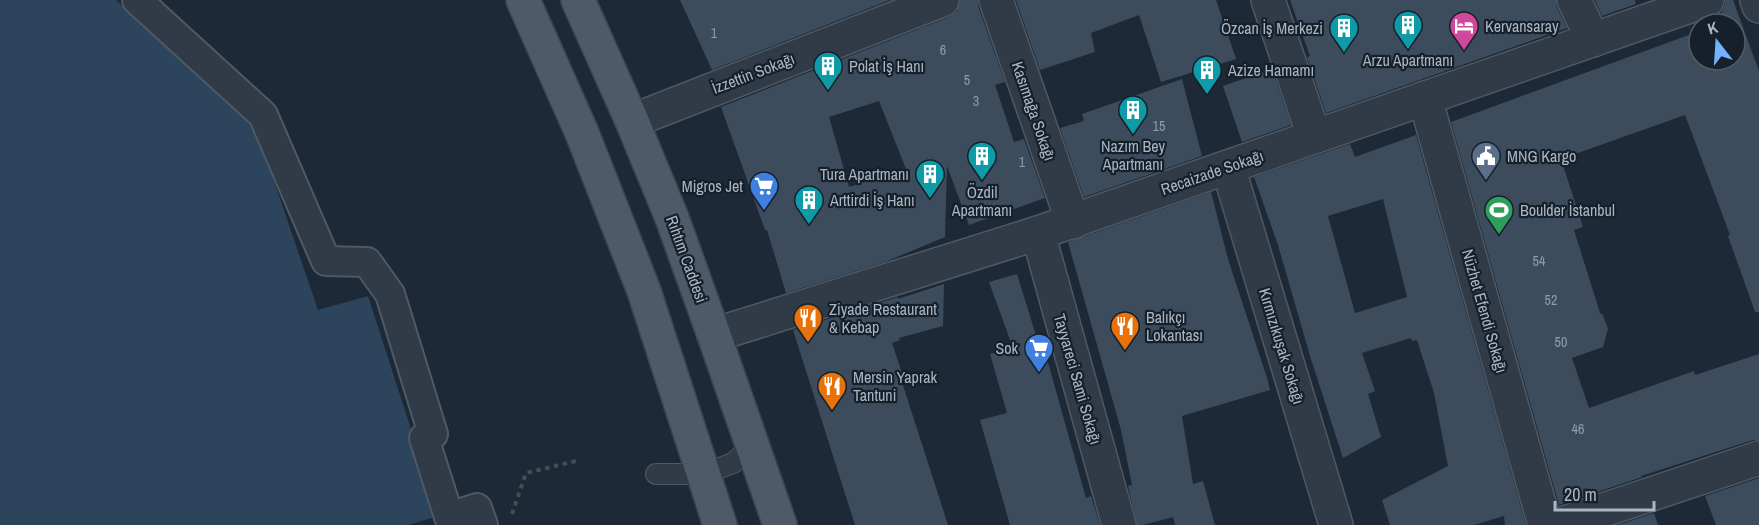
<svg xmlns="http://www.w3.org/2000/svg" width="1759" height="525" font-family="'Archivo Narrow',sans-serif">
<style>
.water{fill:#2d445d}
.building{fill:#3d4c5c;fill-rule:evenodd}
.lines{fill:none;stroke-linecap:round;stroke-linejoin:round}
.service-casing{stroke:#4e5965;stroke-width:22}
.pedestrian-casing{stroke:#4e5965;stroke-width:32}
.minor-casing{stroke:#4e5965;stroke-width:36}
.primary-casing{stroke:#3a4450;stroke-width:36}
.path{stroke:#395252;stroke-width:4;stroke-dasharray:4.5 4.5;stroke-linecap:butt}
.service{stroke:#303b47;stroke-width:20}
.pedestrian{stroke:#303b47;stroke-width:28}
.minor{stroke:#303b47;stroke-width:33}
.primary{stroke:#4e5a67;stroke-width:33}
.labels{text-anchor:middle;stroke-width:4.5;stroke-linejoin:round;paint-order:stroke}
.number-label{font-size:14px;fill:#8f9cab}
.poi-label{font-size:16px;fill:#aab6c5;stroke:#16202b;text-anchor:start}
.street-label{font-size:16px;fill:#aab6c5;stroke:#16202b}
</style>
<rect width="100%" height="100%" fill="#1d2936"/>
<!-- water -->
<polygon class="water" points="0,0 116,0 256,128 318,310 368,296 439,516 408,525 0,525"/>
<!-- building -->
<g class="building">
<polygon points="680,0 890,0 712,70"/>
<path d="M960,0H978V6L1005,82L995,85L1014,142L1024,139L1045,198L969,225L947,166L945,237L885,262L786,293L767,230H765L721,107L949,17L957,11ZM879,101L906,169L849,187L829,117Z"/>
<polygon points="1016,0 1216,0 1236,59 1161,82 1139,15 1091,33 1095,52 1040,70"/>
<polygon points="1290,0 1556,0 1557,8 1567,28 1326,113 1307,57 1310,56"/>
<polygon points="1595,0 1635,0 1636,4 1602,16"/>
<path d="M1725,0H1733L1759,71V312H1755L1728,236L1730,235L1685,115L1561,159L1583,227L1574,230L1600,313L1603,315L1608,329L1603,347L1572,358L1589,408L1694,371L1695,375L1759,354V440H1753L1641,476L1642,477L1559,505L1451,122L1697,32L1695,24L1713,18L1721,13L1725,4ZM1699,24H1735V60H1699Z"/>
<polygon points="1272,69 1291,125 1242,142 1223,86"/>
<polygon points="1182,79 1202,156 1084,197 1060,128 1084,121 1082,114"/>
<path d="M1416,135L1526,525H1505L1504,516L1474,525H1390L1382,500L1448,466L1434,393L1417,340L1412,341L1411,338L1362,353L1375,391L1368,394L1381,437L1343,458L1310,356L1278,245L1254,177L1350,144L1355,157ZM1383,199L1407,297L1355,313L1328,216Z"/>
<polygon points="1211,192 1228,259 1268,381 1270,390 1182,416 1193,484 1203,481 1215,525 1175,525 1173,517 1143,525 1137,525 1128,486 1132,485 1121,430 1068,242"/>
<polygon points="1017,274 1038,342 1042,341 1086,498 1091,496 1100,525 1010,525 980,420 1007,413 990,354 1013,348 989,282"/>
<polygon points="944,284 943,326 899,338 900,340 892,343 903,376 900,376 948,525 855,525 793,330 898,297 898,299"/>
<polygon points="1759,478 1759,525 1716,525 1705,496"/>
<polygon points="1654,513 1658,525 1618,525"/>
</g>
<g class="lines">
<!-- service casing -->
<g class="service-casing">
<polyline id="service" points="656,474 704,474 733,463 752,447"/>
</g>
<!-- pedestrian casing -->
<g class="pedestrian-casing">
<polyline id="pedestrian" points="137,0 263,115 326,261 367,262 390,294 433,434 424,438 449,517 477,508 483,525"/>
</g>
<!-- minor casing -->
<g class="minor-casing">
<g id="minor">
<polyline points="996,0 1073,222"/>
<polyline points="1268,0 1314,136"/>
<polyline points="1574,0 1593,40"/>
<polyline points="1757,0 1759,6"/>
<polyline points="1425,98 1545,525"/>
<polyline points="632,121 942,0"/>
<polyline points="1228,167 1336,525"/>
<polyline points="1038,233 1119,525"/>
<polyline points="714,335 1038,233 1707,0"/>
<polyline points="1559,525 1759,458"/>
</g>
</g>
<!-- primary casing -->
<g class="primary-casing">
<g id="primary">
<polyline points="523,0 582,133 644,291 720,525"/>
<polyline points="578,0 632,121 672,218 714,335 780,525"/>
</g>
</g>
<!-- path -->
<polyline class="path" points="512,514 526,473 576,461"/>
<!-- service -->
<use href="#service" class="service"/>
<!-- pedestrian -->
<use href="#pedestrian" class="pedestrian"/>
<!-- minor -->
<use href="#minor" class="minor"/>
<!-- primary -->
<use href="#primary" class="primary"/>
</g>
<!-- icons -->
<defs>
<g id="building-pin" transform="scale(1.5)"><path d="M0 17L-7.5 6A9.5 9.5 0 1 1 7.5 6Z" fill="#0f9aa8" stroke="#16202b"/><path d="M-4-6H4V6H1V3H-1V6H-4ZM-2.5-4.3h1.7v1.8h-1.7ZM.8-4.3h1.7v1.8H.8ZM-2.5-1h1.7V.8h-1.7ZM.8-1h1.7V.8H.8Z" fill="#fff"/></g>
<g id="hotel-pin" transform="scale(1.5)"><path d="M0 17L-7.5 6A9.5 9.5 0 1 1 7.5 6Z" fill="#d1479c" stroke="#16202b"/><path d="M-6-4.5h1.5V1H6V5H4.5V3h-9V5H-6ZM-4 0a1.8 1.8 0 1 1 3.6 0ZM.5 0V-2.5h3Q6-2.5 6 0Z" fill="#fff"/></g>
<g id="civic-pin" transform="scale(1.5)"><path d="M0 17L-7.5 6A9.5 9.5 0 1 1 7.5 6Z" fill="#5c6f8a" stroke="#16202b"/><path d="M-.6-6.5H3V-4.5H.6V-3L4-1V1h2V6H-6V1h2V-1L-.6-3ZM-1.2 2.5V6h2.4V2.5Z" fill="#fff"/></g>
<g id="supermarket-pin" transform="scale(1.5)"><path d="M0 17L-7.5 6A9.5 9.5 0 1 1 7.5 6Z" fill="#3f7fe0" stroke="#16202b"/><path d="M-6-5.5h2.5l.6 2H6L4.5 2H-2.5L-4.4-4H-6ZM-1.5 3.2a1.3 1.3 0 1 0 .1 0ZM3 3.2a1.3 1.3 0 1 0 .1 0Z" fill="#fff"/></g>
<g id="stadium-pin" transform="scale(1.5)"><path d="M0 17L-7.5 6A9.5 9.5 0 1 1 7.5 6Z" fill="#2e9e5b" stroke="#16202b"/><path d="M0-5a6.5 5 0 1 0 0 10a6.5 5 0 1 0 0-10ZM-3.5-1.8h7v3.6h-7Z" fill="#fff"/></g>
<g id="restaurant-pin" transform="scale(1.5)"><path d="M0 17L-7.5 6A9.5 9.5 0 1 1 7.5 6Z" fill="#e8710a" stroke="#16202b"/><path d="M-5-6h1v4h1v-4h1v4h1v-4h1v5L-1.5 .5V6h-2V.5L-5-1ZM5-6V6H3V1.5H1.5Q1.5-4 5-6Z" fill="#fff"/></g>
</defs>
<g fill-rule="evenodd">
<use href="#building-pin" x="1408" y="25"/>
<use href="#hotel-pin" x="1464" y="26"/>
<use href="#building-pin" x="1344" y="28"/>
<use href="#building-pin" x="828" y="66"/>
<use href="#building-pin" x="1207" y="70"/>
<use href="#building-pin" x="1133" y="110"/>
<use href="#building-pin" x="982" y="156"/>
<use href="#civic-pin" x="1486" y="156"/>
<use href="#building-pin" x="930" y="174"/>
<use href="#supermarket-pin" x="764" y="186"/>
<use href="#building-pin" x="809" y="200"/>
<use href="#stadium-pin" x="1499" y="210"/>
<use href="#restaurant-pin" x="808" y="318"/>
<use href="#restaurant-pin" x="1125" y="326"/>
<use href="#supermarket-pin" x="1039" y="348"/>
<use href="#restaurant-pin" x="832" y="386"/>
</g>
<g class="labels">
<!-- number labels -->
<g class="number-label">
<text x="714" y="38">1</text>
<text x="943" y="55">6</text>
<text x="967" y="85">5</text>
<text x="976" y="106">3</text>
<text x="1159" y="131">15</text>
<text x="1022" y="167">1</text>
<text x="1539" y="266">54</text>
<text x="1551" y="305">52</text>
<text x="1561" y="347">50</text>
<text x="1578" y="434">46</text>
</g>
<!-- poi labels -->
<g class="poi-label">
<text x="1485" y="32">Kervansaray</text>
<text x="1323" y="34" text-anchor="end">Özcan İş Merkezi</text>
<text x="1408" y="66" text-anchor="middle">Arzu Apartmanı</text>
<text x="849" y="72">Polat İş Hanı</text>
<text x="1228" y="76">Azize Hamamı</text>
<text x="1133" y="152" text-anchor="middle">Nazım Bey<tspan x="1133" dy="18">Apartmanı</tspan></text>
<text x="1507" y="162">MNG Kargo</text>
<text x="909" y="180" text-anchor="end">Tura Apartmanı</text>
<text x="743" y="192" text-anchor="end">Migros Jet</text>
<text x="982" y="198" text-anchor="middle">Özdil<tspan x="982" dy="18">Apartmanı</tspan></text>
<text x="830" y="206">Arttirdi İş Hanı</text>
<text x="1520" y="216">Boulder İstanbul</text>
<text x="829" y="315">Ziyade Restaurant<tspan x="829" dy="18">&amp; Kebap</tspan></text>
<text x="1146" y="323">Balıkçı<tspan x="1146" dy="18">Lokantası</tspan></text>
<text x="1018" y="354" text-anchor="end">Sok</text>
<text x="853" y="383">Mersin Yaprak<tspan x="853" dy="18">Tantuni</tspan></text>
</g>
<!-- street labels -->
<g class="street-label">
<text transform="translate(753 73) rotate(-21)" y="6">İzzettin Sokağı</text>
<text transform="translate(1034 111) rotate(71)" y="6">Kasımağa Sokağı</text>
<text transform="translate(1212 172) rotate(-19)" y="6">Recaizade Sokağı</text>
<text transform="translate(687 259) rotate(70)" y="6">Rıhtım Caddesi</text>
<text transform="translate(1485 311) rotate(74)" y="6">Nüzhet Efendi Sokağı</text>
<text transform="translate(1282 346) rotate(73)" y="6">Kırmızıkuşak Sokağı</text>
<text transform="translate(1078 379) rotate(74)" y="6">Tayyareci Sami Sokağı</text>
</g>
</g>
<!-- north arrow -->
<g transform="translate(1717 42) rotate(343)"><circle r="28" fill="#16202b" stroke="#515c69" stroke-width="1.5"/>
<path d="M0-4.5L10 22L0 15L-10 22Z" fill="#74b2ff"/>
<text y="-9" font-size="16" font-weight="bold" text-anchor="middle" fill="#aab6c5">K</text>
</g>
<!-- scale -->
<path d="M1555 501v9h99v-9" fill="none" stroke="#aab6c5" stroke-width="3"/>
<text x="1564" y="501" font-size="18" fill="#aab6c5" stroke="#16202b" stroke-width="4.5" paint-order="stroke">20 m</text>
</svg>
